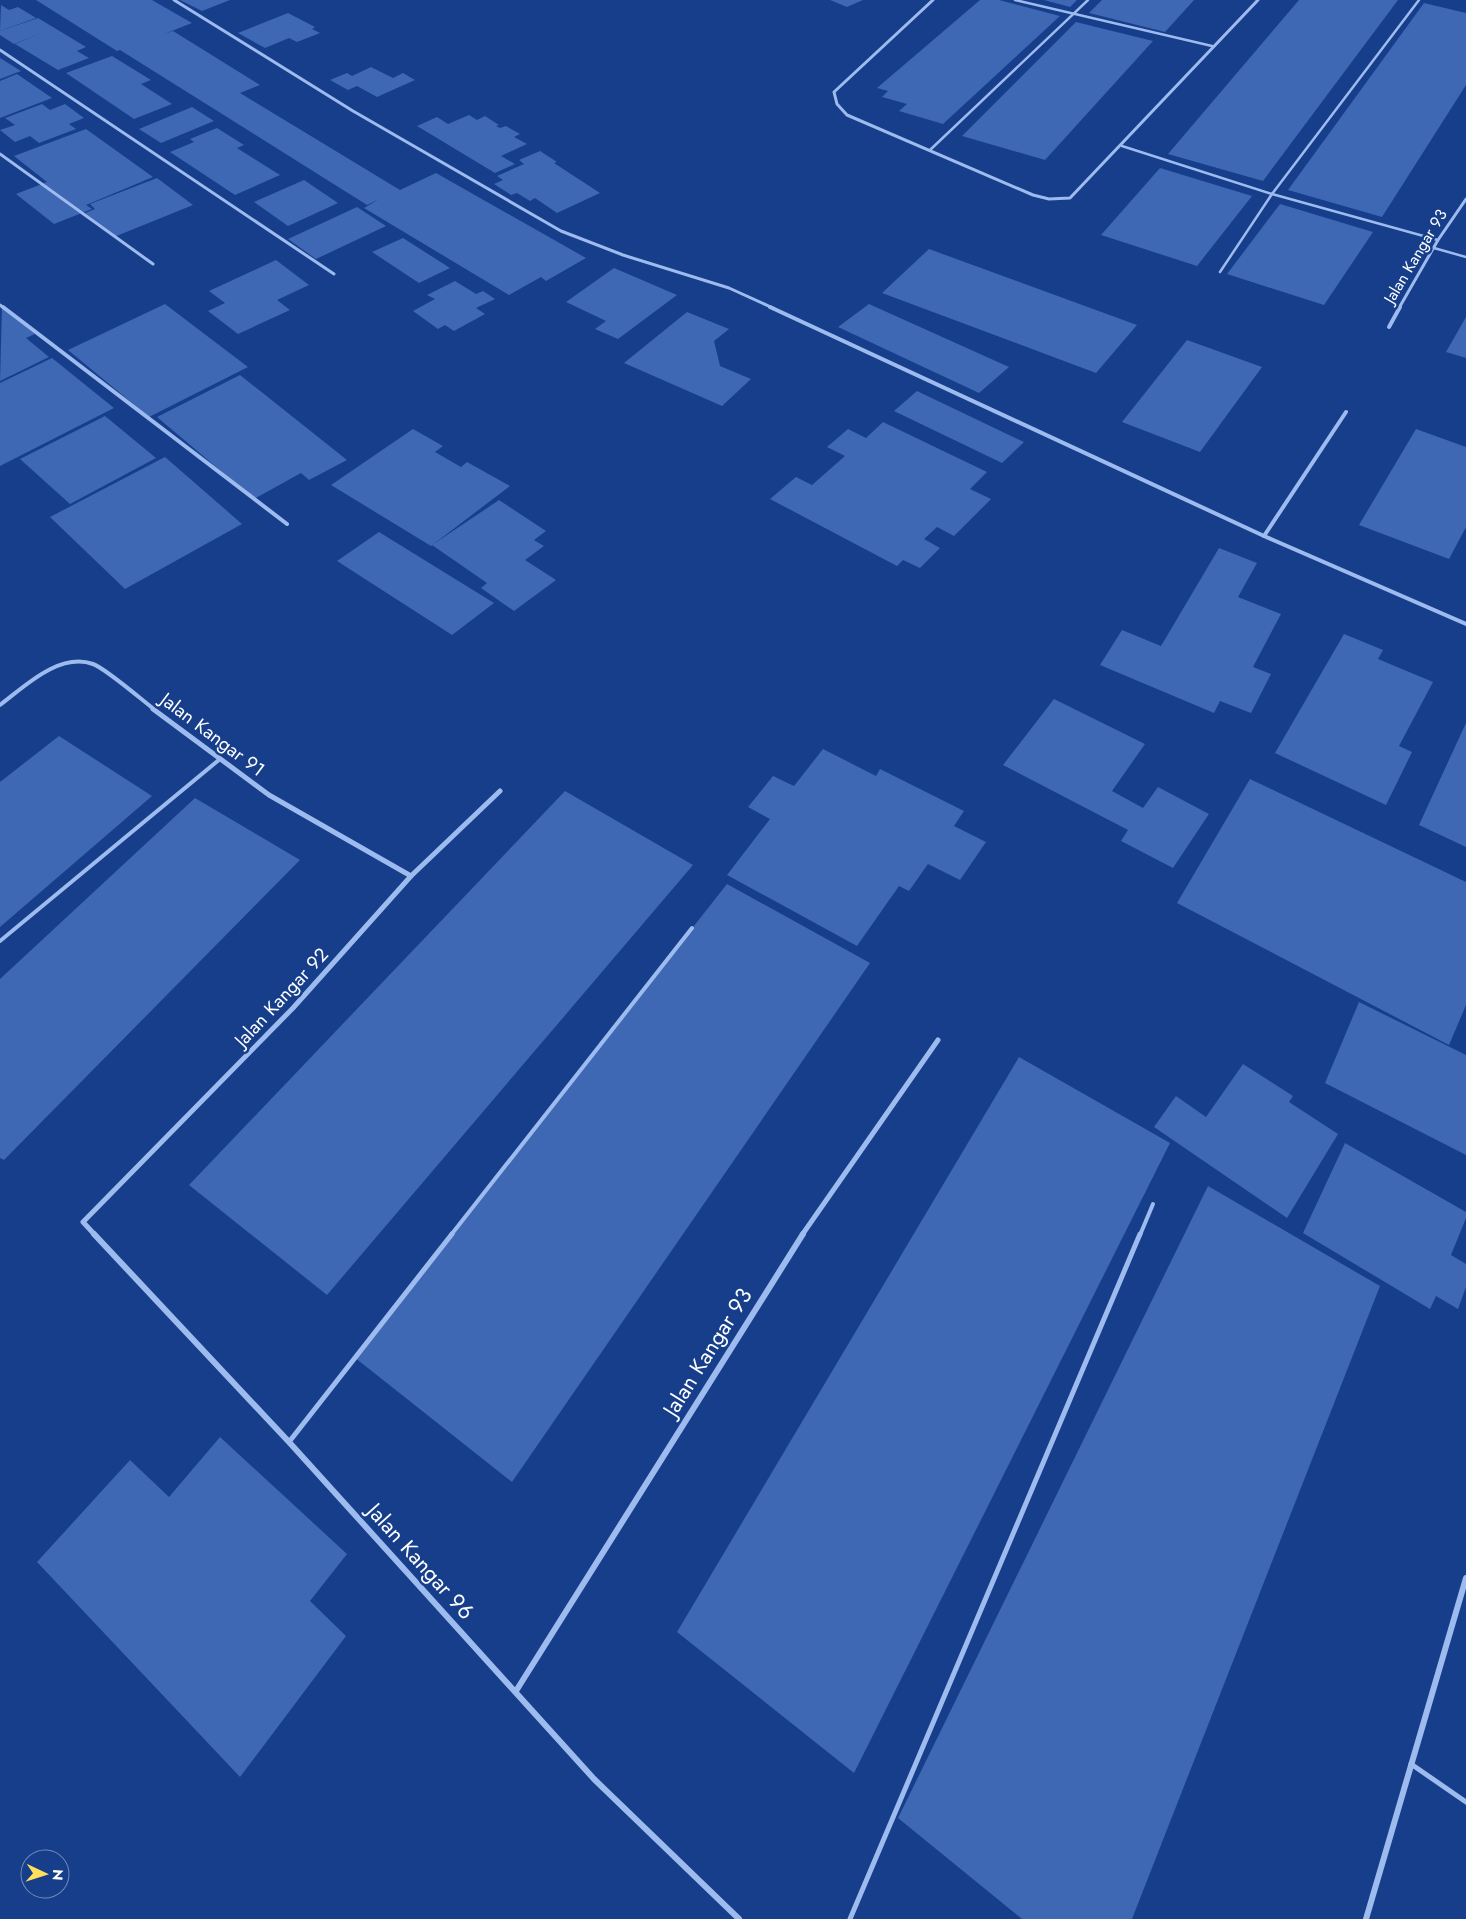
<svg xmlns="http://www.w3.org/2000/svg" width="1466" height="1919" font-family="Jost,sans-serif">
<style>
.building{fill:#3e68b3}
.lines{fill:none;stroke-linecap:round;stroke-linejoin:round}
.lane-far2{stroke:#9ebbef;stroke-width:2.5}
.lane-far1{stroke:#9ebbef;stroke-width:4}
.lane{stroke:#9ebbef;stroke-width:5}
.street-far3{stroke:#9ebbef;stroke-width:3}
.street-far2{stroke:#9ebbef;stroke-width:4}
.street-far1{stroke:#9ebbef;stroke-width:5}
.street{stroke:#9ebbef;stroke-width:6}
.labels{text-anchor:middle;stroke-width:5;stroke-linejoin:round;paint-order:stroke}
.far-street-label{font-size:16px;fill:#fff;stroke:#163e8a}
.street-label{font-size:19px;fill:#fff;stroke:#163e8a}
.near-street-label{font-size:22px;fill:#fff;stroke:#163e8a}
</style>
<rect width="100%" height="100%" fill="#163e8a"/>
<!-- building -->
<g class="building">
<polygon points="36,0 152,0 192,23 164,34 173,31 260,85 240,93 400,190 436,173 586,258 546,281 541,277 509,295 364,208 379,199 367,205 120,50 117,51"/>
<polygon points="180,0 230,0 202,11"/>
<polygon points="830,0 863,0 847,7"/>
<polygon points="980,0 999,0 1060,16 943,124 899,111 907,104 882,97 888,91 877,88"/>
<polygon points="1044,0 1077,0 1070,7"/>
<polygon points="1102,0 1194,0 1165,32 1089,13"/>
<polygon points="1299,0 1398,0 1263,181 1168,154"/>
<polygon points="1424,3 1466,13 1466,85 1382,217 1288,190"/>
<polygon points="1,5 9,10 18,7 36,18 0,31"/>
<polygon points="288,13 315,27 312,29 320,33 297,42 289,38 265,48 238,33"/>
<polygon points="38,18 86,47 77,51 89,58 58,70 15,44 44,32 14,44 0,35 0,31"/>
<polygon points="1076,22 1153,41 1045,160 962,136"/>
<polygon points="112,56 151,80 141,84 172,104 134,119 66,73"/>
<polygon points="0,58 21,71 0,79"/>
<polygon points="371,67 393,78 403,73 415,80 377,97 357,86 348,90 330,80 347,73 352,76"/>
<polygon points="17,74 52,98 0,118 0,81"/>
<polygon points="42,104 50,110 65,104 84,118 69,124 76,129 39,143 30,136 15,142 0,130 15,125 5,118"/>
<polygon points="192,107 214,121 161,143 139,129"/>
<polygon points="469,115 477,120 485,116 499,125 496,126 500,128 506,126 520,134 514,137 527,144 501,156 515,164 495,173 417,126 437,117 448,124"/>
<polygon points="217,128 244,145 237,148 280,175 235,195 170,152 194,142 190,139"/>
<polygon points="86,129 153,177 86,205 92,209 54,224 16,194 47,182 14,156"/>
<polygon points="540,151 557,162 554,163 600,193 557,213 535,198 530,201 517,193 511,195 494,184 503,180 497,176 524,164 519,160"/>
<polygon points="1160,168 1252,196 1197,266 1101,235"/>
<polygon points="157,178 193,205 114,237 85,213 95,209 90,204"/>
<polygon points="304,180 338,203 288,226 254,202"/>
<polygon points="1280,204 1373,232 1324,305 1227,274"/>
<polygon points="357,207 386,226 316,259 288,239"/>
<polygon points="403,238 450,268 419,283 372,252"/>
<polygon points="929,249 1137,325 1096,373 882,293"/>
<polygon points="276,260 309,285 277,300 290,310 238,334 208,311 225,303 209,291"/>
<polygon points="614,268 677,295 618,339 595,329 606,321 566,302"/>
<polygon points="455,281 476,294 483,291 495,299 476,308 485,314 454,331 445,325 438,329 413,311 435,299 427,295"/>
<polygon points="165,304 248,367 149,417 68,350"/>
<polygon points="869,304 1009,367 979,393 838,327"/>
<polygon points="2,307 35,334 26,338 49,357 0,381"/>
<polygon points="687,312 729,329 714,341 720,366 751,379 722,406 624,363"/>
<polygon points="1466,317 1466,358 1446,352"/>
<polygon points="1187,340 1262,367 1200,452 1122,422"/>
<polygon points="52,358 114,408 0,466 0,383"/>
<polygon points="240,375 347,460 309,480 301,473 254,499 157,417"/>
<polygon points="917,391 1024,442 1002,463 894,411"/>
<polygon points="105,416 156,458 70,504 20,459"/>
<polygon points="883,422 987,472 970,489 991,499 954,536 937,527 924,539 940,548 920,568 903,560 897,566 770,499 796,477 812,485 845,456 827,447 848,429 866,438"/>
<polygon points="413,429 443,446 435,452 461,467 467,462 510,486 431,546 331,485"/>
<polygon points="1416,429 1466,447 1466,527 1449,559 1359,525"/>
<polygon points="165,457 242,524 125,589 50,517"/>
<polygon points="499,500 546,531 534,540 544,546 525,560 556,580 514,611 481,588 487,583 432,545"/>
<polygon points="379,532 494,603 452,635 337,561"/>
<polygon points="1219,548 1257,563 1238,597 1281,614 1253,667 1271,674 1251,713 1220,701 1214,713 1100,665 1122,630 1161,646"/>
<polygon points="1344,634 1383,650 1378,659 1433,682 1399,746 1412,752 1386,805 1275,753"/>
<polygon points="1054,699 1145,744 1112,791 1143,808 1158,787 1209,814 1173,868 1121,841 1128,830 1003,765"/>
<polygon points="1466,723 1466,847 1419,825"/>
<polygon points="59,736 152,796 0,927 0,782"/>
<polygon points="823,749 876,776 880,769 964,811 954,826 986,842 960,880 928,864 909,891 899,886 857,946 727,875 770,819 748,807 773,776 794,786"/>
<polygon points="1250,779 1466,882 1466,1005 1449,1045 1177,903"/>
<polygon points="565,791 693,865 327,1295 189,1185"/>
<polygon points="195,798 300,860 4,1160 0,1158 0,979"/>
<polygon points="727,884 870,963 512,1482 354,1357"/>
<polygon points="1359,1002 1466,1055 1466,1155 1325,1083"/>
<polygon points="1019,1057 1170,1143 854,1773 677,1632"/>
<polygon points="1243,1064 1293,1096 1289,1102 1338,1134 1287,1218 1154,1127 1176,1096 1206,1117"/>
<polygon points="1345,1143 1466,1212 1466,1218 1451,1255 1466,1264 1466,1287 1458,1309 1436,1296 1430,1309 1303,1233"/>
<polygon points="1208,1186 1380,1286 1132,1919 1022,1919 898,1818"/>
<polygon points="220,1437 347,1554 310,1601 346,1636 240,1777 37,1562 130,1460 169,1497"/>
</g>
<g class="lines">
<!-- lane-far2 -->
<g class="lane-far2">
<polyline points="1015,0 1212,46"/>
<polyline points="1122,146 1272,194 1438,240"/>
<polyline points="930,150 1088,0"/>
<polyline points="1434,248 1466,257"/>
<polyline points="1220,272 1272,194 1419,0"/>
</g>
<!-- lane-far1 -->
<g class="lane-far1">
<polyline points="0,941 220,759"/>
<polyline points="451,1235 692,928"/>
<polyline points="1140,1235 1153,1204"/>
</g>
<!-- lane -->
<g class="lane">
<polyline points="289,1442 452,1234"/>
<polyline points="1411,1764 1466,1802"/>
<polyline points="850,1919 1140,1234"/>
</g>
<!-- street-far3 -->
<g class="street-far3">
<polyline points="174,0 353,111 561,231 623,255 729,288 773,308"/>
<polyline points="933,0 834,92 837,104 847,115 1033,195 1049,199 1070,198 1258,0"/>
<polyline points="0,50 334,274"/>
<polyline points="0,154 153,264"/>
<polyline points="0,305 4,308"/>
<polyline points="1399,308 1438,240 1466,199"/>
</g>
<!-- street-far2 -->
<g class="street-far2">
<polyline points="3,307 287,524"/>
<polyline points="770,307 1264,536 1466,624"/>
<polyline points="1389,327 1400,307"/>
<polyline points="1264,536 1346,412"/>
<path d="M0,705C24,687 59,652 93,664C105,668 142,700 155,710"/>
</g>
<!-- street-far1 -->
<g class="street-far1">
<polyline points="153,709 269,795 411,876"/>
<polyline points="95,1235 83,1222 293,1008 411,876 500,791"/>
<polyline points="802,1235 938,1040"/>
</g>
<!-- street -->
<g class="street">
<polyline points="94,1234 289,1442 594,1779 739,1919"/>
<polyline points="516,1691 803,1234"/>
<polyline points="1366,1919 1466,1578"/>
</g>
</g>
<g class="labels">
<!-- far-street labels -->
<g class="far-street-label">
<text transform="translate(1415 256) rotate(-59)" y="6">Jalan Kangar 93</text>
</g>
<!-- street labels -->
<g class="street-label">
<text transform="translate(213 734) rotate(37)" y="7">Jalan Kangar 91</text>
<text transform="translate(281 997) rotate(-47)" y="7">Jalan Kangar 92</text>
</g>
<!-- near-street labels -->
<g class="near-street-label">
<text transform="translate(707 1352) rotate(-58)" y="8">Jalan Kangar 93</text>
<text transform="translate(421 1561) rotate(48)" y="8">Jalan Kangar 96</text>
</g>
</g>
<!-- north arrow -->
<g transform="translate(45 1874) rotate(94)"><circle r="24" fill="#163e8a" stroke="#738bb9"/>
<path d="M0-4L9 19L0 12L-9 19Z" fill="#ffdf5b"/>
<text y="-8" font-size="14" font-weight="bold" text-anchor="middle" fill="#ffffff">N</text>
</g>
</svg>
